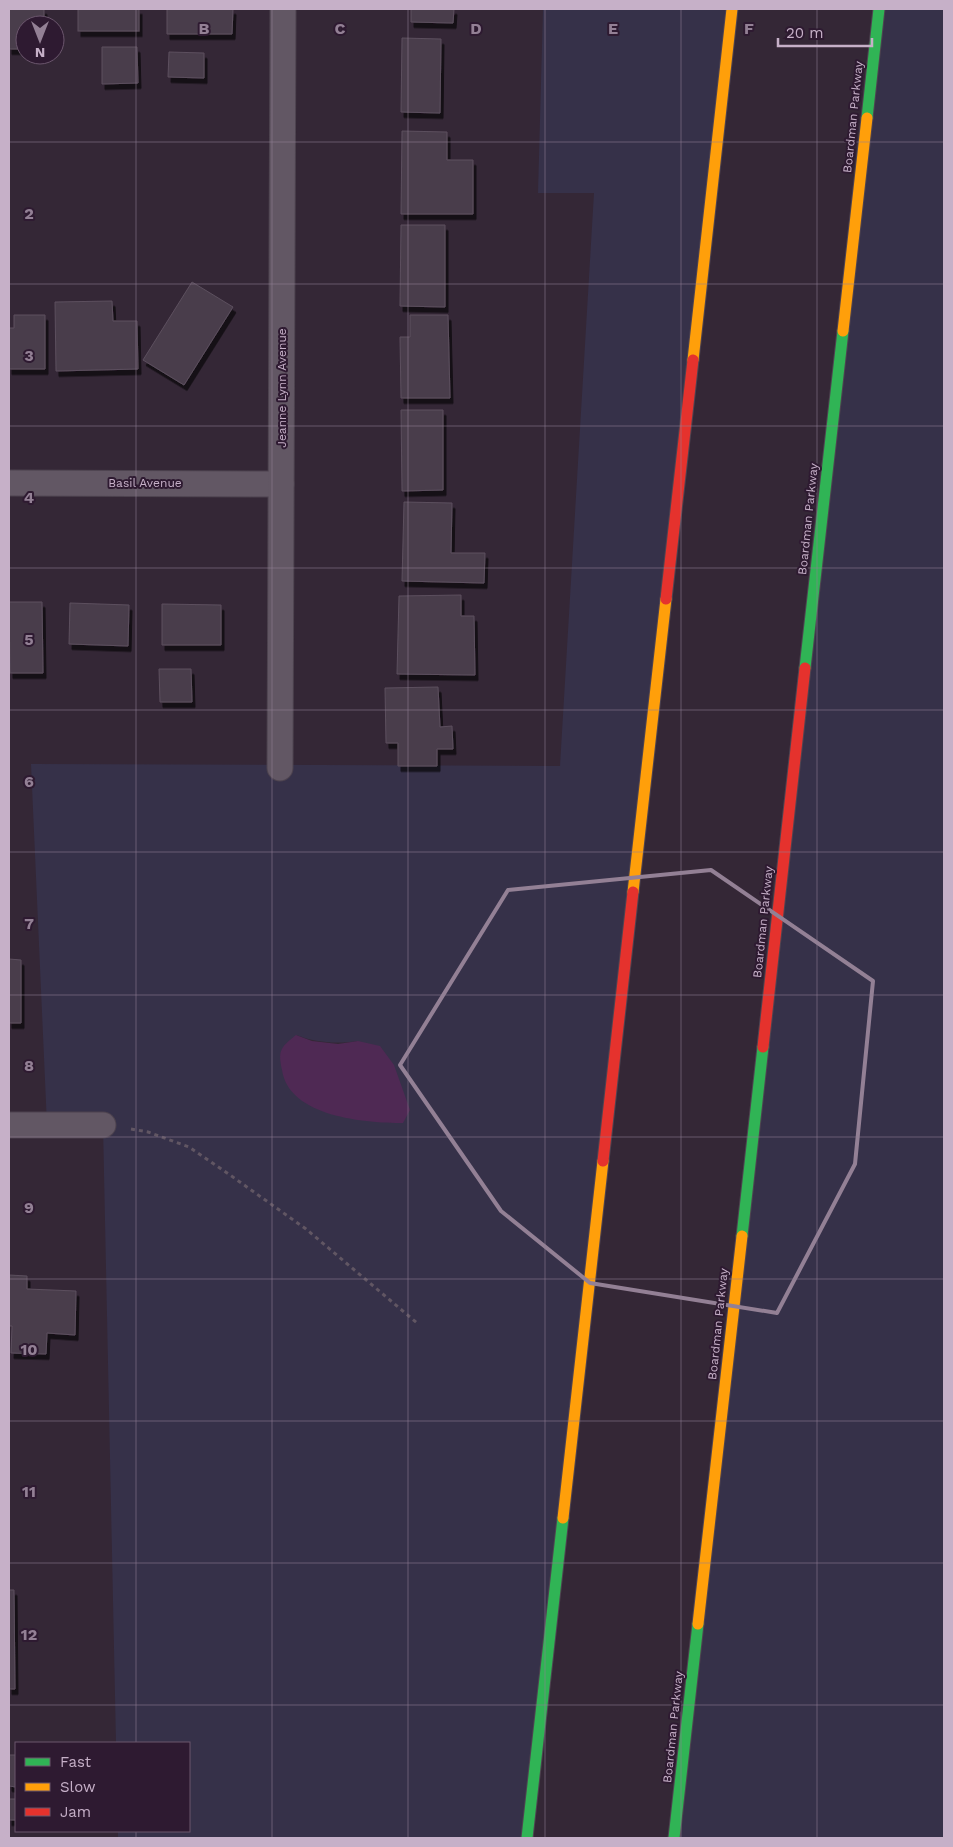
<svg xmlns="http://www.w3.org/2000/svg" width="953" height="1847" font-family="'Work Sans',sans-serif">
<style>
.green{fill:#363149;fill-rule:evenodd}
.water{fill:#4f2954}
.building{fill:#4a3e4c;stroke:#5c4f5e;filter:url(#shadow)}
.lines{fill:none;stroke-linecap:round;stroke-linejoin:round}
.street-casing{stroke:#4d434f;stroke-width:27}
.fast-casing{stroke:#4f4451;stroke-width:13}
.slow-casing{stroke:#4f4451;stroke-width:13}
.jam-casing{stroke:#4f4451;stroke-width:13}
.path{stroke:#615663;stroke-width:3;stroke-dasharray:4 4;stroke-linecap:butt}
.street{stroke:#625764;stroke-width:25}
.fast{stroke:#30b455;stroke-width:11}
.slow{stroke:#ff9f0a;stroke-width:11}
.jam{stroke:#e5322d;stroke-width:11}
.marked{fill:none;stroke:#938095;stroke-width:4;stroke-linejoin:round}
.grid{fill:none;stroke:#938095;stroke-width:1;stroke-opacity:0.55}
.labels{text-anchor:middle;stroke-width:4;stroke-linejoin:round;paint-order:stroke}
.street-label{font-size:12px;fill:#c6b0c8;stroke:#2e1a31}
.grid-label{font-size:16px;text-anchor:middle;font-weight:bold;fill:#938095;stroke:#2e1a31;stroke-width:4;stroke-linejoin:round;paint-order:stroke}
</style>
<defs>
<filter id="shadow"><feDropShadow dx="3" dy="5.5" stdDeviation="0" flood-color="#0009"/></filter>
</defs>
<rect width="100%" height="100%" fill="#342736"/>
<!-- green -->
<g class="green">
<path d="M543,9H732L527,1838H118V1831H189V1743H116L103,1125H47L31,764L560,766L594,193H538ZM296,1035C317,1043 336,1044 358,1041L391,1123Z"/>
<polygon points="879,9 944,9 944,1838 674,1838"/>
</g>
<!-- water -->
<path class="water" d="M296,1035L312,1041L338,1044L358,1041L380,1046L394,1065L410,1110L403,1123C365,1123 289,1117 282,1070C278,1050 280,1048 296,1035Z"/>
<!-- building -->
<g class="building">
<polygon points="9,9 44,9 44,25 25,25 25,49 9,49"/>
<rect x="78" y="9" width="61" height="22"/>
<polygon points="167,9 233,9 232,34 167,34"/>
<polygon points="411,9 454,9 453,23 411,22"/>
<polygon points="402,38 441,39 440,113 401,112"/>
<polygon points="102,47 137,47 138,83 102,84"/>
<polygon points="169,52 204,53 204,78 168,77"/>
<polygon points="402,131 447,132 447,160 473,160 473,214 401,214"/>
<polygon points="401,225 445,225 445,307 400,306"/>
<polygon points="192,282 233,307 184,385 143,360"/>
<polygon points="112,301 113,321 137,321 138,369 56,371 55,302"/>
<polygon points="14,315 45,315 45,369 9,369 9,328 14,328"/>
<polygon points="410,315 448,315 450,398 401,398 400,337 410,337"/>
<polygon points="401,410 443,410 443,490 402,491"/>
<polygon points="404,502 452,503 451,553 485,553 484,583 402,581"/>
<polygon points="461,595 461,616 474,616 475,675 397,674 399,596"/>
<polygon points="9,602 42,602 43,673 10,673"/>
<polygon points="70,603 129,605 128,646 69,644"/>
<polygon points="162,604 221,605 221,645 162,645"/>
<polygon points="159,669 191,669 192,702 160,702"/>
<polygon points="438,687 440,727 452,726 453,749 437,749 437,766 398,766 398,743 386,743 385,688"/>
<polygon points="9,959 21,960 21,1023 9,1023"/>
<polygon points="9,1275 27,1276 27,1289 76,1291 75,1335 47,1333 46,1354 11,1353 12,1326 9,1326"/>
<polygon points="9,1590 14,1590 15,1689 9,1689"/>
<polygon points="9,1755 16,1755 16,1787 9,1786"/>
<rect x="9" y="1799" width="7" height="21"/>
</g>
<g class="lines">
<!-- street casing -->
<g class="street-casing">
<g id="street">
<polyline points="9,483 281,484"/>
<polyline points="280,768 283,9"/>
<polyline points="9,1125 103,1125"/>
</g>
</g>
<!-- fast casing -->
<g class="fast-casing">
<g id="fast">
<polyline points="867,118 879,9"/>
<polyline points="805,668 843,331"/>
<polyline points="742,1236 763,1047"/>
<polyline points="527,1838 563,1518"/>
<polyline points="674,1838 698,1624"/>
</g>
</g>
<!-- slow casing -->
<g class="slow-casing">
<g id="slow">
<polyline points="843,331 867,118"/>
<polyline points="693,360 732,9"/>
<polyline points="633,892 666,599"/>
<polyline points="563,1518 603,1161"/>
<polyline points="698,1624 742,1236"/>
</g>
</g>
<!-- jam casing -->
<g class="jam-casing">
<g id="jam">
<polyline points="666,599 693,360"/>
<polyline points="763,1047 805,668"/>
<polyline points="603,1161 633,892"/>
</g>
</g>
<!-- path -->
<polyline class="path" points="131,1129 148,1132 189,1147 230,1175 306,1229 417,1323"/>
<!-- street -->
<use href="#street" class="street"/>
<!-- fast -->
<use href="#fast" class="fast"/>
<!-- slow -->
<use href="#slow" class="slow"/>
<!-- jam -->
<use href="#jam" class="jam"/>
</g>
<!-- marked area -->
<path class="marked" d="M711,870L873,981L855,1164L777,1313L590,1283L501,1211L400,1065L508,890Z"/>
<!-- grid -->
<path class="grid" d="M136,9V1743M272,9V1838M408,9V1838M545,9V1838M681,9V1838M817,9V1838M9,142H944M9,284H944M9,426H944M9,568H944M9,710H944M9,852H944M9,995H944M9,1137H944M9,1279H944M9,1421H944M9,1563H944M9,1705H944M136,1831V1838"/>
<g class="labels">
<!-- street labels -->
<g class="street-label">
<text transform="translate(853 117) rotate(-84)" y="4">Boardman Parkway</text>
<text transform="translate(282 388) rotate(-90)" y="4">Jeanne Lynn Avenue</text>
<text x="145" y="487">Basil Avenue</text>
<text transform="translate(808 519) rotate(-84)" y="4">Boardman Parkway</text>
<text transform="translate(763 922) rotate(-84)" y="4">Boardman Parkway</text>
<text transform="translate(718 1324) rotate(-84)" y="4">Boardman Parkway</text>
<text transform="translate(673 1727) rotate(-84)" y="4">Boardman Parkway</text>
</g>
</g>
<g class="grid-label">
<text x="204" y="34">B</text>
<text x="340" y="34">C</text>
<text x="476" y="34">D</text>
<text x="613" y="34">E</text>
<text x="749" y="34">F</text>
<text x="29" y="219">2</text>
<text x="29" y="361">3</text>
<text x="29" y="503">4</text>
<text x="29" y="645">5</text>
<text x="29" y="787">6</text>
<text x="29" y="929">7</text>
<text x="29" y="1071">8</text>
<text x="29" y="1213">9</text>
<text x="29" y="1355">10</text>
<text x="29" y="1497">11</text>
<text x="29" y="1640">12</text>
</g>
<!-- border -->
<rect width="953" height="1847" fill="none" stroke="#c6b0c8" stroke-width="20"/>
<!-- legend -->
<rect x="15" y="1742" width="175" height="90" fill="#2e1a31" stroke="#6b566d"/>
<rect x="25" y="1758" width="25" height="8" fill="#30b455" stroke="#6b566d"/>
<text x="60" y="1767" font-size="15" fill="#c6b0c8">Fast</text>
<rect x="25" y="1783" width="25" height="8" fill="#ff9f0a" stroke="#6b566d"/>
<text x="60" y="1792" font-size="15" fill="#c6b0c8">Slow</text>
<rect x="25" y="1808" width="25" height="8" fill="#e5322d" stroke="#6b566d"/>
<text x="60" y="1817" font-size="15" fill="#c6b0c8">Jam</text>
<!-- north arrow -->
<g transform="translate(40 40) rotate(180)"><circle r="24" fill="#2e1a31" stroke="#6b566d"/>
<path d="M0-4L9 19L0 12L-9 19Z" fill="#938095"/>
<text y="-8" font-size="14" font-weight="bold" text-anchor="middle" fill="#c6b0c8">N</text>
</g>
<!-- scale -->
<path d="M778 38v8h94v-8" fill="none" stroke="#c6b0c8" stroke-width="2.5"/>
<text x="786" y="38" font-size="15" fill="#c6b0c8" stroke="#2e1a31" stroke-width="4" paint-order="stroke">20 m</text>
</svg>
